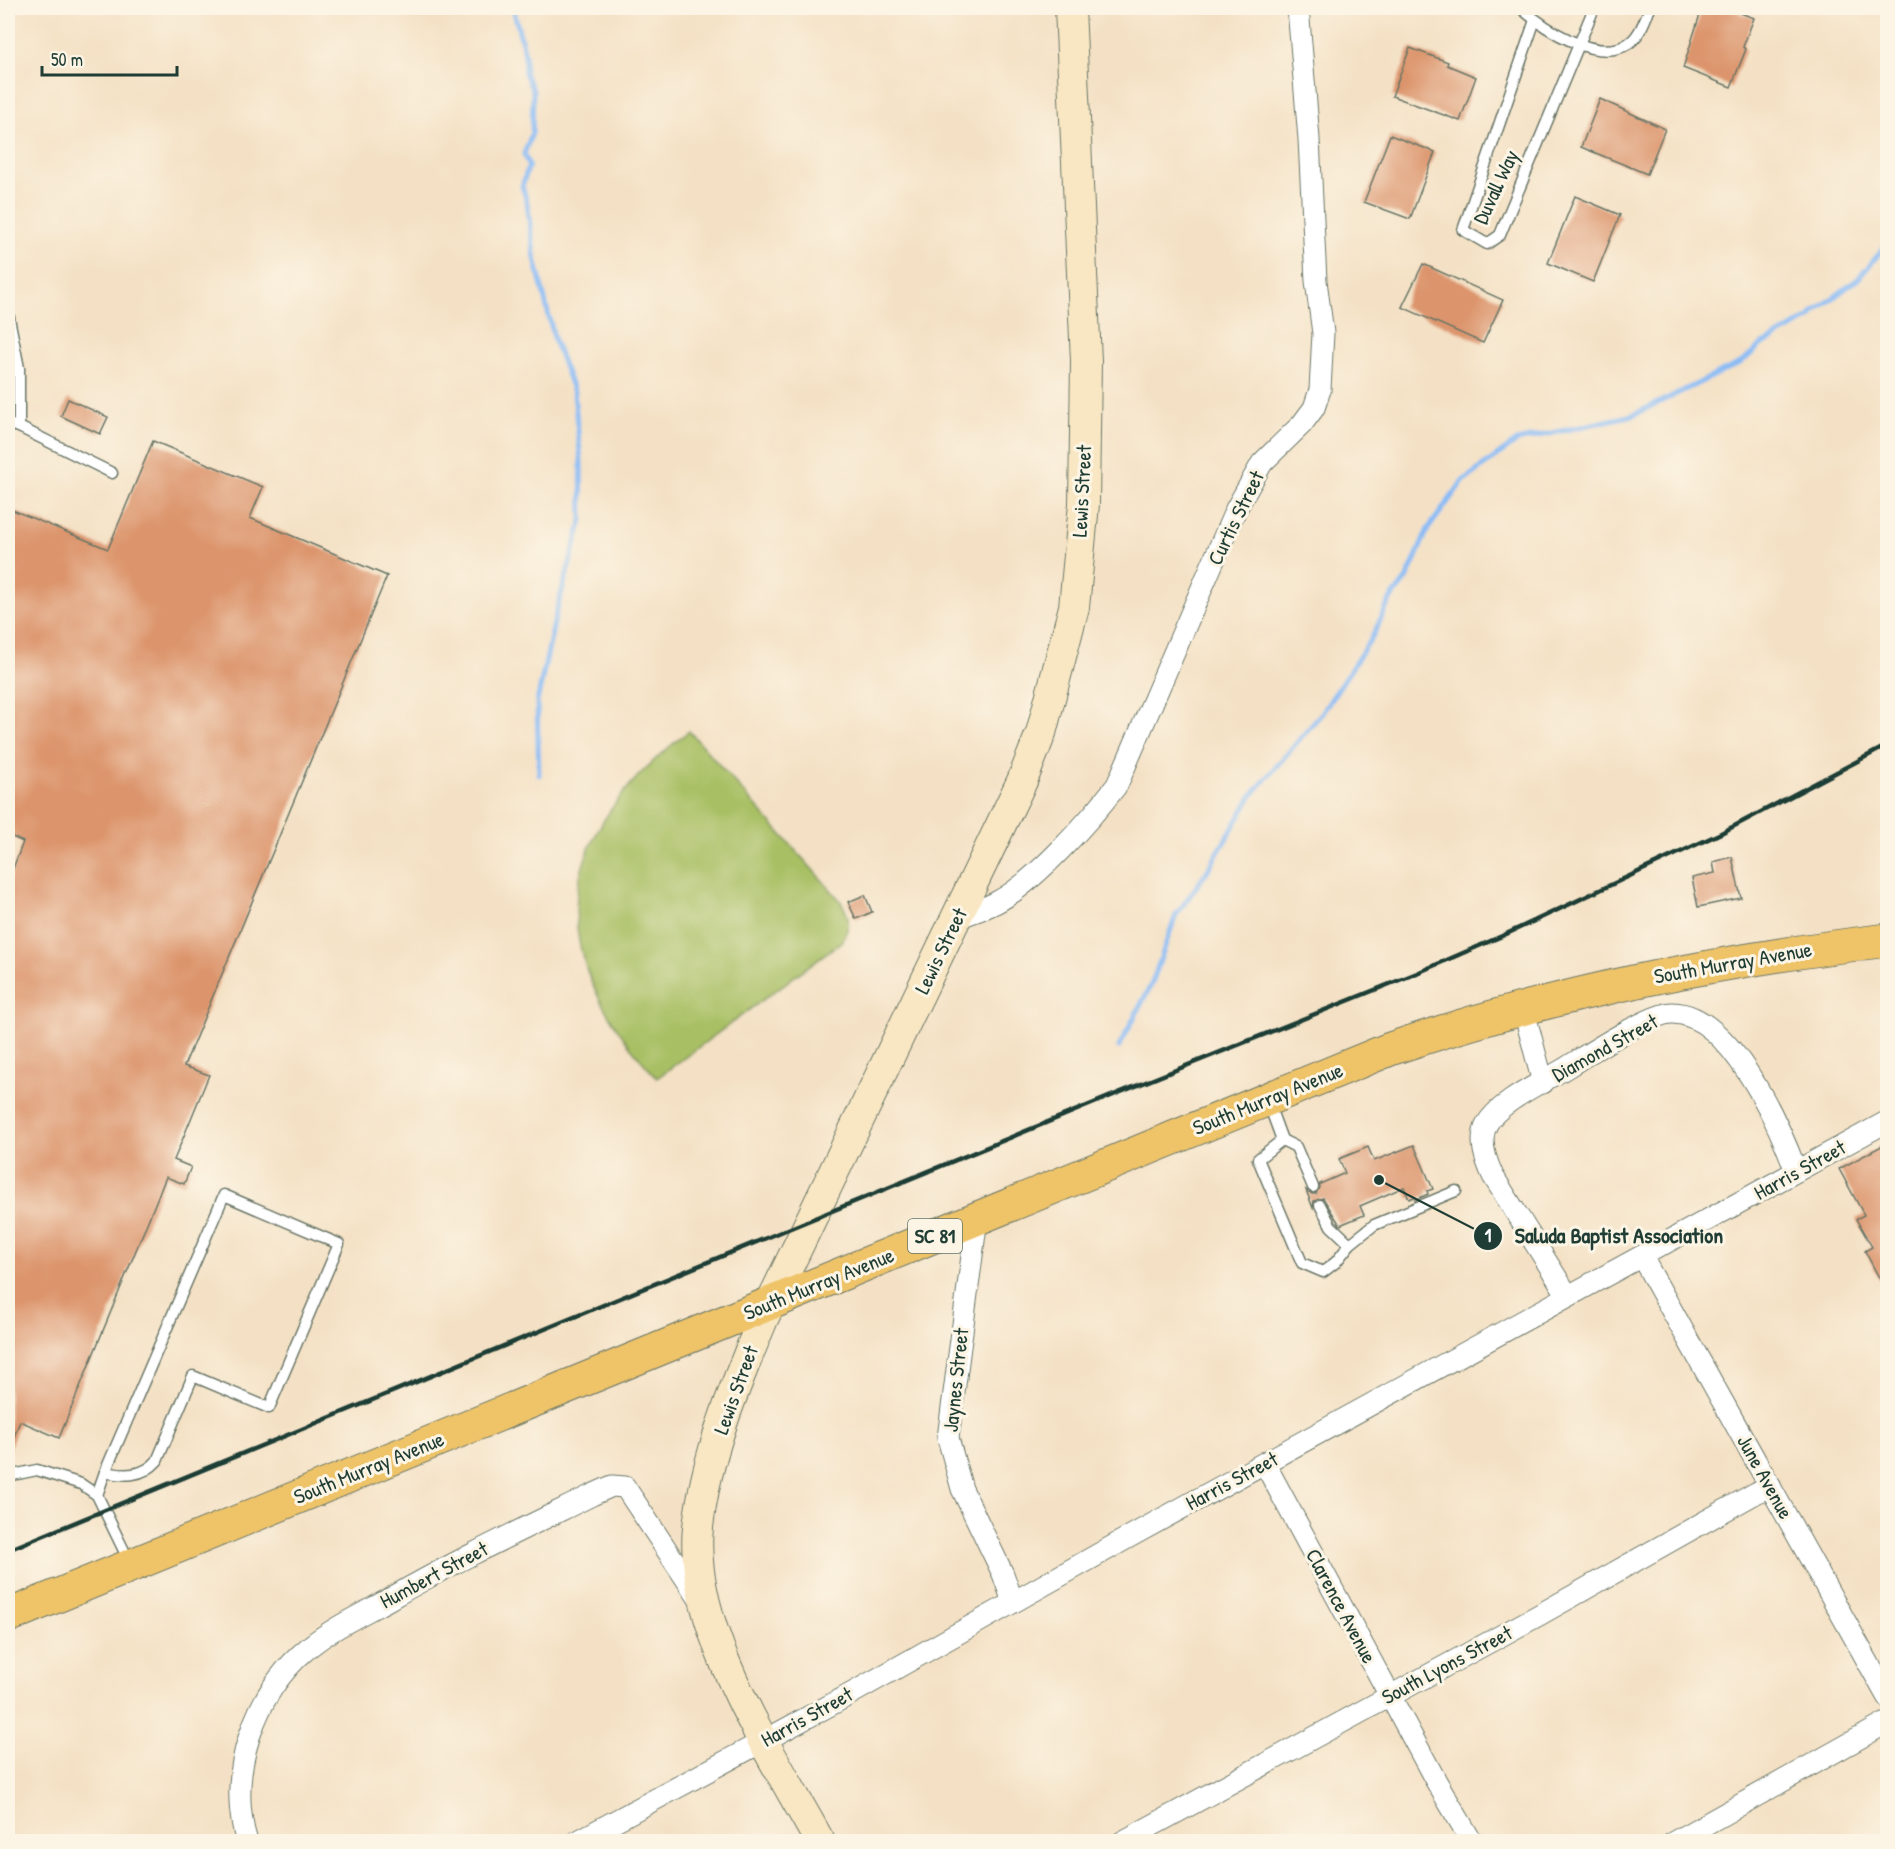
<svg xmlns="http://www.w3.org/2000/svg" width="1895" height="1849" font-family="'Patrick Hand',sans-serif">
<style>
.green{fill:#a8bf64;stroke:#647e4c;stroke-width:1.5}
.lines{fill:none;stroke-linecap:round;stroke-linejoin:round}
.stream{stroke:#88bbf6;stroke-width:5}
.building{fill:#dc946c}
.lane-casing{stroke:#6a7667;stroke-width:13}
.street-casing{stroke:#6a7667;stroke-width:23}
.secondary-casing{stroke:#6a7667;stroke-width:32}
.primary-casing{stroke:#6a7667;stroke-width:35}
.lane{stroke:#fff;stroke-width:10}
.street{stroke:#fff;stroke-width:21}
.secondary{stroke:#f9e7c3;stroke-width:30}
.primary{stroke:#efc469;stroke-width:33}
.rail{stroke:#1f3d34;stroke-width:4.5}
.labels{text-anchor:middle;stroke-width:6;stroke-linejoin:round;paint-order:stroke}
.shield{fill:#fcf5e5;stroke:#617469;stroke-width:1.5}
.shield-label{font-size:20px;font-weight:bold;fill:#1f3d34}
.street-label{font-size:21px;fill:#1f3d34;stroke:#fcf5e5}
.leader{fill:none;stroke:#1f3d34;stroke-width:2}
.callout-dot{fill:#1f3d34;stroke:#fcf5e5;stroke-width:2}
.mark-label{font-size:18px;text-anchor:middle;font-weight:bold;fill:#fff}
.callout-label{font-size:22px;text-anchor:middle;font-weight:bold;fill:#1f3d34;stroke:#fcf5e5;stroke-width:6;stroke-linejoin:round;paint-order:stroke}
</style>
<rect width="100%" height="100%" fill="#fcf5e5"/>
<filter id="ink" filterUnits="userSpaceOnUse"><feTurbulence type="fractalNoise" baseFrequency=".0167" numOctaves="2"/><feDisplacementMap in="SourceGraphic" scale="12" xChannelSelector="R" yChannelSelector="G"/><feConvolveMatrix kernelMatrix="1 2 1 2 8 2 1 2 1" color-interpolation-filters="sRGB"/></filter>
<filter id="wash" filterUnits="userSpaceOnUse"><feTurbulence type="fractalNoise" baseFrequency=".008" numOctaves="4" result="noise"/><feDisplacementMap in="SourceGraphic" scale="24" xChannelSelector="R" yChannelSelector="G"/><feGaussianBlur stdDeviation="1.35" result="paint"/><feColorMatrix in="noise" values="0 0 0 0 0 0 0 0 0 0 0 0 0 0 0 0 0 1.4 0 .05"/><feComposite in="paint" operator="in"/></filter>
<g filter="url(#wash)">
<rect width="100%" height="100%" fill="#f4e1c5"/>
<!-- green -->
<path class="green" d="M689,731L839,899C850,915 852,926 841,942L657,1078C538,950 552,836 689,731Z"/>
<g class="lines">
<!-- stream -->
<g class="stream">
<polyline points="513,8 525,55 525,73 533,91 532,133 524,154 529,165 522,186 527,202 534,254 555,342 574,392 581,461 582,520 557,609 537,702 539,775"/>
<polyline points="1119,1047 1152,983 1176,915 1206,873 1252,795 1322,713 1372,637 1390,600 1407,578 1428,529 1463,481 1517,441 1633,415 1742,362 1761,345 1811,317 1813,313 1858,279 1888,243"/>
</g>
</g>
<g id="blocks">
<!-- building -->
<g class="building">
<polygon points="1702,8 1727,8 1754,18 1743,47 1746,49 1731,87 1683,68"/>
<polygon points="1410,48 1448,62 1447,65 1476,77 1460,121 1392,96"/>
<polygon points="1600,99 1665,129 1647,174 1581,147"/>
<polygon points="1390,135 1435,152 1410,219 1364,202"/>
<polygon points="1575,196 1620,215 1593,282 1548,263"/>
<polygon points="1423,264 1503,300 1483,343 1402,307"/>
<polygon points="68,399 108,417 100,434 61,416"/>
<polygon points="153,441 263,487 250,518 387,576 184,1066 209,1075 174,1160 191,1167 184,1184 166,1177 59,1438 20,1421 9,1450 8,882 23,842 8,835 8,508 108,549"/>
<polygon points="1732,857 1741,898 1698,907 1692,878 1715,873 1713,862"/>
<polygon points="865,895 872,912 856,919 848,902"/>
<polygon points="1887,1143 1887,1293 1865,1251 1872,1247 1856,1219 1864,1215 1839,1169"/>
<polygon points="1414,1145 1433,1189 1427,1191 1428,1194 1415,1200 1414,1197 1409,1199 1404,1187 1360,1206 1364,1215 1340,1225 1323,1198 1314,1201 1313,1208 1306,1190 1312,1194 1316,1194 1320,1184 1345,1173 1339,1159 1368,1147 1374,1161"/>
</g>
</g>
</g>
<g filter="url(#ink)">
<use href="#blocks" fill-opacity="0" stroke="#6a7667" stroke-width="1.5"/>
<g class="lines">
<!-- lane casing -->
<g class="lane-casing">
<g id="lane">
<path d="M1521,8C1544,28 1598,65 1629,43C1640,36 1645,19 1650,8"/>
<polyline points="1535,20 1463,230 1487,244 1500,235 1594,8"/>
<polyline points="8,313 19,368 19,427"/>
<polyline points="8,424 19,427 112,473"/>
<polyline points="1268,1102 1282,1140 1258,1159 1302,1263 1323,1272 1336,1262 1350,1244 1374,1225 1456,1191"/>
<polyline points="1282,1140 1296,1147 1313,1187"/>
<polyline points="1320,1205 1331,1226 1350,1244"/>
<polyline points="8,1476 37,1470 81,1484 97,1495 129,1561"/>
<path d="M97,1495L105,1472L224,1195L339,1244L269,1408L193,1376L157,1461C143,1477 124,1476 105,1472"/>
</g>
</g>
<!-- street casing -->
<g class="street-casing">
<g id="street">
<path d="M957,918C970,913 984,909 997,902C1035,882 1090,820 1117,785L1236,509L1262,463L1302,424L1314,408L1320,390L1323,333L1316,281L1309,139L1298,8"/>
<polyline points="1523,1007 1543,1083"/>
<polyline points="977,1218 948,1438 962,1489 1003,1574 1013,1602"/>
<polyline points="1642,1257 1888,1698"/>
<path d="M1568,1296L1493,1176C1486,1161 1478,1140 1487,1124C1499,1101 1550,1079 1572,1064C1591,1052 1654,1012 1673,1013C1730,1014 1779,1125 1796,1171"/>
<polyline points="1265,1464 1436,1781 1472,1842"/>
<path d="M247,1842C226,1774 254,1693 308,1648C331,1629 360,1615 386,1601C453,1562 523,1529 592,1495L612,1486L625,1487L700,1600"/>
<polyline points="576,1842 847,1696 1129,1537 1888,1121"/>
<polyline points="1122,1842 1539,1615 1770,1485"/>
<polyline points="1674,1842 1888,1722"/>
</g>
</g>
<!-- secondary casing -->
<g class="secondary-casing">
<path id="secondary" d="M820,1842C772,1754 688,1630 698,1527C706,1454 735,1386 763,1319L1022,781L1041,733L1074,607L1084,504L1086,361L1070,8"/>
</g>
<!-- primary casing -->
<g class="primary-casing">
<path id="primary" d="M8,1616L1390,1049C1554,993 1716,961 1888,940"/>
</g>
<!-- lane -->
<use href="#lane" class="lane"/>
<!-- street -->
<use href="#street" class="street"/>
<!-- secondary -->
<use href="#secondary" class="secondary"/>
<!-- primary -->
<use href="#primary" class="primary"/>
<!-- rail -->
<polyline class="rail" points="8,1550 1116,1094 1417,973 1502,936 1721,833 1888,745"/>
</g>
</g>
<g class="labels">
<!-- shield labels -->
<rect class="shield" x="908" y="1219" width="54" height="34" rx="4.5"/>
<g class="shield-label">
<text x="935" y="1243">SC 81</text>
</g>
<!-- street labels -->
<g class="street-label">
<text transform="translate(1496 187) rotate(-65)" y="7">Duvall Way</text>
<text transform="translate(1082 491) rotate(-87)" y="7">Lewis Street</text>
<text transform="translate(1236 518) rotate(-64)" y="7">Curtis Street</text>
<text transform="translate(941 951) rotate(-64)" y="7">Lewis Street</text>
<text transform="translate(1733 963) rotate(-10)" y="7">South Murray Avenue</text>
<text transform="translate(1605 1048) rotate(-29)" y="7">Diamond Street</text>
<text transform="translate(1268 1099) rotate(-22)" y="7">South Murray Avenue</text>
<text transform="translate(1800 1170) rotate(-29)" y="7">Harris Street</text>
<text transform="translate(819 1284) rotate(-22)" y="7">South Murray Avenue</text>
<text transform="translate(956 1380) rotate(-84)" y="7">Jaynes Street</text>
<text transform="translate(736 1390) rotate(-70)" y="7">Lewis Street</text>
<text transform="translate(369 1468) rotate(-22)" y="7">South Murray Avenue</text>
<text transform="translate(1765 1477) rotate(61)" y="7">June Avenue</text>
<text transform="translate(1232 1481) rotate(-28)" y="7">Harris Street</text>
<text transform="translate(434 1575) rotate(-28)" y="7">Humbert Street</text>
<text transform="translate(1341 1606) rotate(62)" y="7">Clarence Avenue</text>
<text transform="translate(1447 1665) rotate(-28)" y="7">South Lyons Street</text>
<text transform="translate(807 1717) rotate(-29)" y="7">Harris Street</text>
</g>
</g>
<!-- callouts -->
<path class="leader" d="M1379 1180L1488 1236"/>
<g class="callout-dot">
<circle cx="1379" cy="1180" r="6"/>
<circle cx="1488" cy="1236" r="15"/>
</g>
<g class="mark-label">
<text x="1488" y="1242">1</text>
</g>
<g class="callout-label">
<text x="1619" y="1243">Saluda Baptist Association</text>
</g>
<!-- margin -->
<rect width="1895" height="1849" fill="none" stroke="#fcf5e5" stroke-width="30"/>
<!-- scale -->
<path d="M42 66v9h135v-9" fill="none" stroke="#1f3d34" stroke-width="3"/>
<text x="51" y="66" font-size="18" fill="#1f3d34" stroke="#fcf5e5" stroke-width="4.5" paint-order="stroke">50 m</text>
</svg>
